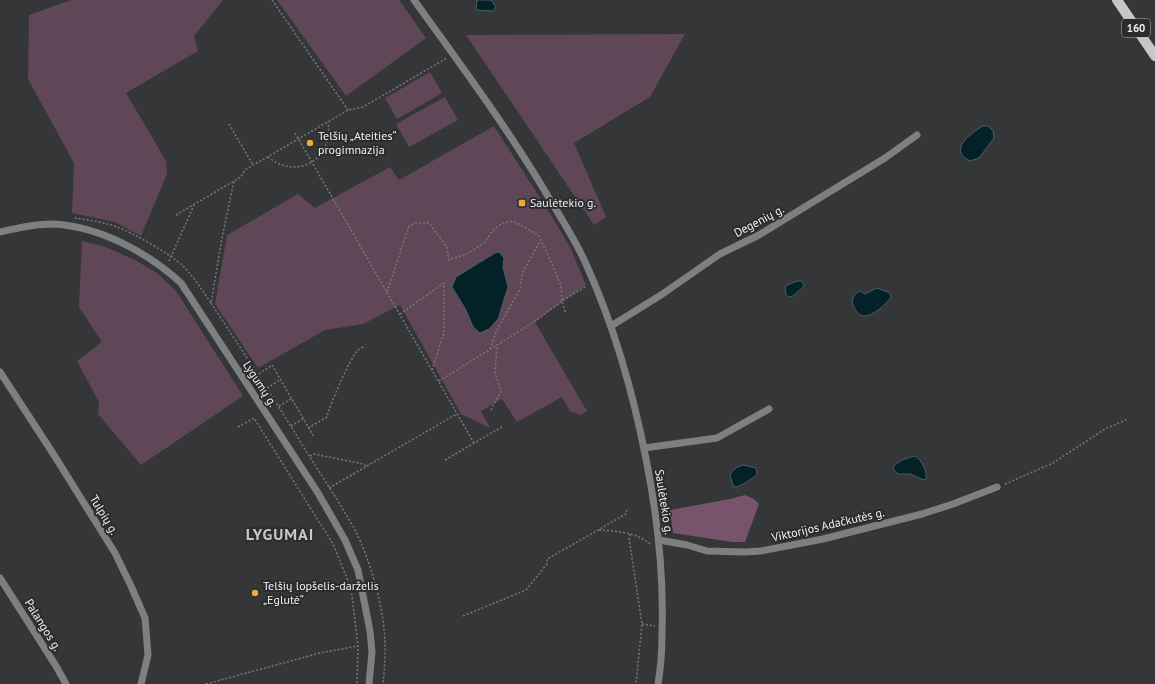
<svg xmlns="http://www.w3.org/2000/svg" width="1155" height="684" font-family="'PT Sans',sans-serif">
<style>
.green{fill:#5f4757}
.forest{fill:#77536c}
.water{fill:#032127;stroke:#4a5f64}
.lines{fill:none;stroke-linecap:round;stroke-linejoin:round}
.path{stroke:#77787a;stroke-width:1.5;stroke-dasharray:2 2;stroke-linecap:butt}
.street{stroke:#7e7f80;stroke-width:7}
.primary{stroke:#c5c7c9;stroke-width:10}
.poi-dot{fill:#eea83c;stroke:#2b2c2e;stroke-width:1.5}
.labels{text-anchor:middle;stroke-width:4;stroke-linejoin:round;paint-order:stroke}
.shield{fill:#2b2c2e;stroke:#b4b5b6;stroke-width:1}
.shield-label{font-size:11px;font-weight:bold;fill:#eff0f1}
.poi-label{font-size:12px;fill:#eff0f1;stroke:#2b2c2e;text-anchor:start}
.street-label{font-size:12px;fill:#eff0f1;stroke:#2b2c2e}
.district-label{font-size:16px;font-weight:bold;letter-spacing:1px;fill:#c8c8cb;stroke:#2b2c2e}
</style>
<rect width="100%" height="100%" fill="#353638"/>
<!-- green -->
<g class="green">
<polygon points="71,0 223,0 194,36 198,51 126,93 166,161 167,174 141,236 115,222 72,213 74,163 28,79 29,15"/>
<polygon points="277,0 399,0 426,38 346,96"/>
<polygon points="685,34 650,97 574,143 606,217 594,225 466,35"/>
<polygon points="430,72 442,93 397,119 385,98"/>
<polygon points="445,97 458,120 409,147 396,124"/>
<polygon points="494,126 551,215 571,249 586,285 535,322 587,411 580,415 570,411 562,397 517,422 502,399 481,411 490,428 461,414 400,305 363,324 325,330 258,368 215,304 227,235 298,194 315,208 390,167 399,180"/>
<polygon points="82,241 106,247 135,260 157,273 176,291 243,396 141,465 98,414 99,402 77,361 102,342 79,307"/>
</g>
<!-- forest -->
<polygon class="forest" points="745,495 754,499 759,504 745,542 732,542 673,533 670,510 730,499"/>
<!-- water -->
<g class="water">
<polygon points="477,0 491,0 496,7 493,11 476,10"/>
<path d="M983,126H988L993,131L994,138L979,158L970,161C947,150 971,133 983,126Z"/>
<polygon points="499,252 504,258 503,267 508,287 498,319 489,329 480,333 473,327 466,310 452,287 456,277 495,253"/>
<polygon points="797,281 802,281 804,286 793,296 789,297 786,295 785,288 787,285"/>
<path d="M877,288L890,293L891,297C887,304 872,317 863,316C857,315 850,303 853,298C854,295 857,293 859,291L865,294Z"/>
<path d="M915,456C922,460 927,471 926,479L924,480L910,474H898L893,469C895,461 907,458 915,456Z"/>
<path d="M744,465L756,468L757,474C753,479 740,487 734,487L730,476C733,469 736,467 744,465Z"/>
</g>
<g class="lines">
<!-- path -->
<g class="path">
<polyline points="272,0 348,110"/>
<polyline points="229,124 253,165"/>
<polyline points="295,133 474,443"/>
<path d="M268,157C297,181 334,159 328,122"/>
<polyline points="176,215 234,181 241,177 245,170 348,110 363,107 447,58"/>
<path d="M75,218C88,220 104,222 117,227C132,232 172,255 183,266C194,277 202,290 211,303L222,238L234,181"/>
<polyline points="169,261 194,205"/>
<polyline points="387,292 409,226 415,223 429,223 447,247 449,260 469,253 485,242 493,230 503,223 513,221 538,235 550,259 561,286 562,301 566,314"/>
<path d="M211,303C243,352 276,401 306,451C322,476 339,502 354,528C371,561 386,613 385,651C385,662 384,673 383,684"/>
<polyline points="400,314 444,283"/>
<polyline points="490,349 496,332 520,289 523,272 540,241"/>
<polyline points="432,370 444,333 444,283"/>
<polyline points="259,374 272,365 314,437"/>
<polyline points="439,381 531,324 562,301 587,286"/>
<polyline points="267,388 280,380"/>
<polyline points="279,406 291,399"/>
<polyline points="491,410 501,391 495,373 497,345"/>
<polyline points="291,426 303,419"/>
<polyline points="238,427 254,418 333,544 351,588 358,646 357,684"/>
<path d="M308,428L327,417C329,406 350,359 357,351C359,349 363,347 365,346"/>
<polyline points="310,456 314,454 363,464 366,466"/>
<polyline points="445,460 502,427"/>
<polyline points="1005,484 1053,463 1105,429 1128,419"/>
<polyline points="329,488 457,414"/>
<path d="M599,530C616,531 636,532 650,544"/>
<polyline points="630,534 629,538 642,624 636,684"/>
<polyline points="463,616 526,590 547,564 547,559 549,558 626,514 627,508"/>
<polyline points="642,624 655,626"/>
<polyline points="206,684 320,653 358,646"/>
</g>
<!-- street -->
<g class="street">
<path d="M414,0C461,65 509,130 549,198C562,220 576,241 586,264C615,328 634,396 647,464C658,521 664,574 662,632C662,649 661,667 658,684"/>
<path d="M0,232C17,228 35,224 52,224C99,226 147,252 181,283L318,493L345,540L358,570L370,631L372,652L369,684"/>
<polyline points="611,326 661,295 720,254 759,235 885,158 917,135"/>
<polyline points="0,372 54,455 115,553 131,586 145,618 148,655 141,684"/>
<polyline points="644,448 717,438 769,409"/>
<polyline points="659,540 687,545 707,551 745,552 761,551 823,539 922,514 953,504 997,487"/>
<polyline points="0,578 56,666 66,684"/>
</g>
<!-- primary -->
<polyline class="primary" points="1117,0 1155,56"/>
</g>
<!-- markers -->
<g class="poi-dot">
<circle cx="310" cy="143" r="4"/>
<rect x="518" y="199" width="8" height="8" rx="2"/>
<circle cx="255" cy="593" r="4"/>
</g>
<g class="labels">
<!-- shield labels -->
<rect class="shield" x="1122" y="19" width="28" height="18" rx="3"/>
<g class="shield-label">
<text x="1136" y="32">160</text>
</g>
<!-- poi labels -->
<g class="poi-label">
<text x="318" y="140">Telšių „Ateities“<tspan x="318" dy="14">progimnazija</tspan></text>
<text x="530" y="207">Saulėtekio g.</text>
<text x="263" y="590">Telšių lopšelis-darželis<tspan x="263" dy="14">„Eglutė“</tspan></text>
</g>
<!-- street labels -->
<g class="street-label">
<text transform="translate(759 221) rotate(-28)" y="4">Degenių g.</text>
<text transform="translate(260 384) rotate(57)" y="4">Lygumų g.</text>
<text transform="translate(664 502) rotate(81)" y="4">Saulėtekio g.</text>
<text transform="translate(104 515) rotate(59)" y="4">Tulpių g.</text>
<text transform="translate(828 525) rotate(-13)" y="4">Viktorijos Adačkutės g.</text>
<text transform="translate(43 625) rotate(58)" y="4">Palangos g.</text>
</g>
<!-- district labels -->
<g class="district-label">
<text x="280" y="540">LYGUMAI</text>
</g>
</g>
</svg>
